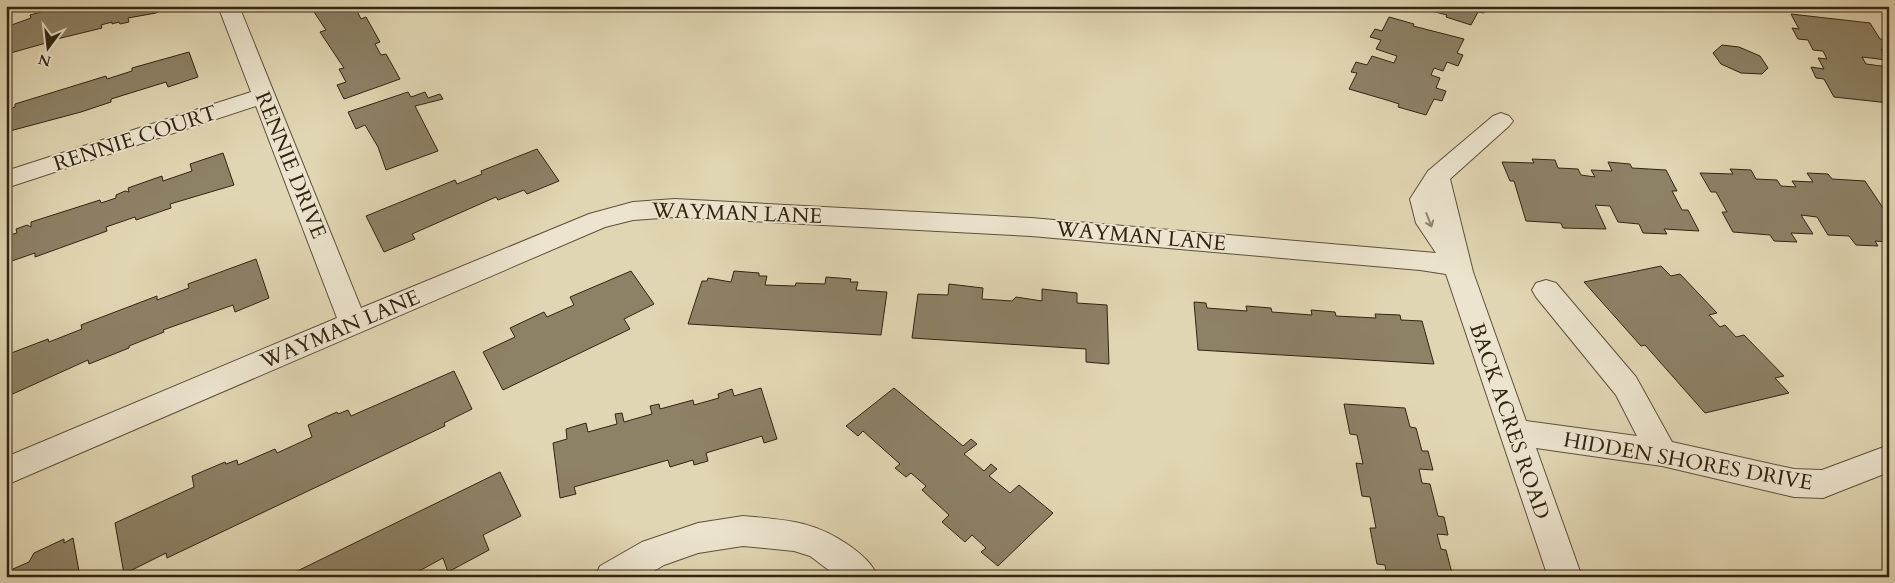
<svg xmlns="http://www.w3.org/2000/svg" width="1895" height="583" font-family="Cardo,serif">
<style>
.building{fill:#8d8166;stroke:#322412}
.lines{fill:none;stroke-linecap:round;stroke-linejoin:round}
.minor-casing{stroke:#5e503a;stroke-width:2}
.minor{fill:#ece4ce;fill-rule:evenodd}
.oneway{stroke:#8f8470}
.labels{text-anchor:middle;stroke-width:4;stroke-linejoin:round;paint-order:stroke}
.street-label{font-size:21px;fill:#322412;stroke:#ece4ce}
</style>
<rect width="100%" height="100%" fill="#e1d6b3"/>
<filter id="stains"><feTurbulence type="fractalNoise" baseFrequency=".004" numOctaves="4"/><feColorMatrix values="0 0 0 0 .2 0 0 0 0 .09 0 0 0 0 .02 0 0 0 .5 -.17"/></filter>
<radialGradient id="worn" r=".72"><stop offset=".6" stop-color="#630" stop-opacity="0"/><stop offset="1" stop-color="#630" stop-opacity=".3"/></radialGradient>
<!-- building -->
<g class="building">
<polygon points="73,6 172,6 156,13 128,18 129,22 120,24 119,22 112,24 112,22 101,25 102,28 57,39 57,37 45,41 46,43 7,54 6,27 31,18 30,15 60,7 61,9"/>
<polygon points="310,6 360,6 356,9 361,19 366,17 380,42 375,44 381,55 386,54 400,79 344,99 337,85 346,82 339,69 344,68 320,32 326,30"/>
<polygon points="1412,6 1487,6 1484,13 1478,12 1471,25 1446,17 1447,15"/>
<polygon points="1791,14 1870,23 1880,39 1886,40 1889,45 1889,50 1881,49 1887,60 1862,57 1866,64 1889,67 1889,103 1834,97 1824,79 1816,78 1811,67 1824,69 1818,58 1827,59 1823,51 1813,50 1808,40 1798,39 1792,28 1799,29"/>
<polygon points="1389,17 1414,24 1413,26 1464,39 1457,53 1463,55 1458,66 1447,62 1443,71 1434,68 1431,75 1440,78 1436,88 1446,91 1442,101 1434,99 1426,115 1398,107 1399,104 1390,101 1349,89 1357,73 1351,72 1356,62 1367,65 1372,56 1394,63 1397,56 1376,49 1381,40 1370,37 1375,29 1382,31"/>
<polygon points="1722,45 1739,47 1760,56 1768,68 1762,74 1741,73 1721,64 1713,53"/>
<polygon points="189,52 198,77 168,87 166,82 111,99 111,102 81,112 6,132 6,110 15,107 15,104 106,76 107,79 132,71 132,68"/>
<polygon points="408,92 411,97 425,92 428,98 440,94 443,99 415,106 438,151 386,170 378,147 365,125 356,129 348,112"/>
<polygon points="537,149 559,181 527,194 524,190 498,200 496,197 412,234 415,239 384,252 366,216 455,180 457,184 482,174 481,171"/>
<polygon points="223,153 234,185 170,204 171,208 136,220 135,217 106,227 107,231 35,257 35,253 6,263 6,236 17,233 16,229 27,225 31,227 31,222 100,200 101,203 116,198 116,195 125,191 129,192 128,188 162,176 163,181 192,171 190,164"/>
<polygon points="1532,159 1555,160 1558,168 1578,169 1581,175 1595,177 1591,170 1612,171 1608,162 1630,164 1632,168 1666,170 1677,191 1672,191 1682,210 1688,210 1699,231 1664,229 1667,234 1643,233 1639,224 1618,222 1610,206 1595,205 1606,229 1563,228 1561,223 1526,221 1514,181 1510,181 1502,162 1534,163"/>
<polygon points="1730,169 1751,170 1756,179 1777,180 1781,186 1796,187 1792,181 1813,182 1807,173 1828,174 1832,179 1865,181 1889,217 1889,242 1875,241 1878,246 1856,245 1849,236 1828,235 1817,217 1801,215 1813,234 1791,233 1797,242 1774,241 1770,235 1733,232 1722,212 1727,212 1716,192 1711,192 1700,173 1733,174"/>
<polygon points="256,259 269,298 235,312 233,305 163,330 164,332 129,346 129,348 89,364 88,360 6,397 6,355 48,339 49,342 82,329 81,325 157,296 157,300 189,288 188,284"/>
<polygon points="1661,266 1671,276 1680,274 1717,313 1709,315 1720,327 1725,325 1736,337 1744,335 1784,376 1775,378 1789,393 1705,413 1645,345 1641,346 1584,282"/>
<polygon points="631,271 654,304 624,319 630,329 503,390 483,352 515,337 510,328 544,312 547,317 574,305 570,297"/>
<polygon points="734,271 759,273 759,276 767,276 765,285 795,286 796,283 825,284 826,277 851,279 850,282 858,282 856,290 887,292 881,335 688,324 702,281 707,281 708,278 731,282"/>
<polygon points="949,284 983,288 982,299 1012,301 1016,297 1042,301 1042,289 1077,293 1077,303 1107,305 1109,364 1086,362 1086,349 912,338 918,294 948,295"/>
<polygon points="1194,302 1206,303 1207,308 1247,311 1246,306 1271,308 1272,312 1312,315 1311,310 1335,312 1336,316 1376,318 1375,314 1400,315 1401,320 1422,321 1434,364 1198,350"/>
<polygon points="454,371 472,409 444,423 445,426 167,558 166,553 124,574 115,523 194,487 192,476 225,462 226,464 237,460 238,465 275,449 277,453 312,437 308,425 337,412 338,414 348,410 351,416"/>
<polygon points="761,388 777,439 764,443 762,436 706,453 708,461 694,465 693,460 670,467 668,460 574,487 576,494 560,498 553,443 567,439 566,429 586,423 588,432 617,424 615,414 622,413 624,422 652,414 650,406 659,404 660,409 693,400 694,405 719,398 718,394 732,389 734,396"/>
<polygon points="894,388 963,446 971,439 977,444 964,454 984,471 991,464 997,469 989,476 1010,493 1019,485 1053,513 998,566 981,552 986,548 972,535 965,542 942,522 949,515 922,490 926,486 911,473 906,477 895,468 900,464 863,431 858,436 846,426"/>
<polygon points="1344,404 1405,408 1410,427 1416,428 1422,451 1428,451 1433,470 1419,469 1422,483 1430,484 1438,516 1444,517 1448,535 1437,534 1441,549 1446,550 1453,577 1387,577 1385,565 1377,564 1370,528 1376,528 1370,497 1362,496 1356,463 1363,464 1357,435 1350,434"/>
<polygon points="500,472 521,516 483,535 489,550 448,572 443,558 408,577 285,577"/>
<polygon points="73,538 80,577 6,577 6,572 29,562 34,553 64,539 64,543"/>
</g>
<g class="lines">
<!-- minor casing -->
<g class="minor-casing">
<g id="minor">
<polygon points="218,6 239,6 361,308 589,214 633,202 675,199 1031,218 1436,253 1416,223 1410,199 1428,171 1493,116 1501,113 1509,116 1513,121 1509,126 1450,179 1473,272 1526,421 1637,436 1616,395 1536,297 1532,290 1536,283 1546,280 1556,283 1636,377 1672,442 1794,469 1822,470 1889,445 1889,472 1823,498 1794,497 1662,466 1536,448 1582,577 1548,577 1446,274 1420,270 1031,236 675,217 633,220 605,227 6,485 6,457 337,318 256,106 6,188 6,171 251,92"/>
<path d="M743,516C786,520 813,520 850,546C862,555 871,562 878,577H838L810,556L794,551L743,546L698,553L664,565L644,577H595L600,566L642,542L698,523Z"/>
</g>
</g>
<!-- minor -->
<use href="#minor" class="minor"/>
</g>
<!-- one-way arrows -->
<defs><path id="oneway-shaft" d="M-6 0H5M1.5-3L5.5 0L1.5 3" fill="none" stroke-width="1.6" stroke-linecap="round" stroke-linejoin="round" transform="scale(1.25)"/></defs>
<use class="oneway" href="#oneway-shaft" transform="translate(1429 220) rotate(69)"/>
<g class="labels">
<!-- street labels -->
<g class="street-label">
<text transform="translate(135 138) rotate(-18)" y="7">RENNIE COURT</text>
<text transform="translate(291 165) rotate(68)" y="7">RENNIE DRIVE</text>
<text transform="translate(737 213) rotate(2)" y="7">WAYMAN LANE</text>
<text transform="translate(1141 236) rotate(5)" y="7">WAYMAN LANE</text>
<text transform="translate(340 329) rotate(-23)" y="7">WAYMAN LANE</text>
<text transform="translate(1510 421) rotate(71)" y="7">BACK ACRES ROAD</text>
<text transform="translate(1688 461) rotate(10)" y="7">HIDDEN SHORES DRIVE</text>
</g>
</g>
<!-- margin -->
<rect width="1895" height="583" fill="none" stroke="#e1d6b3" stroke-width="25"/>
<rect x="8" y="8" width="1880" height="568" fill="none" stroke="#322412" stroke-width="2.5"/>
<rect x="12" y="12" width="1870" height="558" fill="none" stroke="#322412"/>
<!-- north arrow -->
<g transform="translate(48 48) rotate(195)" stroke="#ece4ce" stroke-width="4" paint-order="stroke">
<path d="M0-4L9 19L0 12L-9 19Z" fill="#322412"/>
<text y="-8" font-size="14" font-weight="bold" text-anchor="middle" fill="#322412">N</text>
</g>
<rect width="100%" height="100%" filter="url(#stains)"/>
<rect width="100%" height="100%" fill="url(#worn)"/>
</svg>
